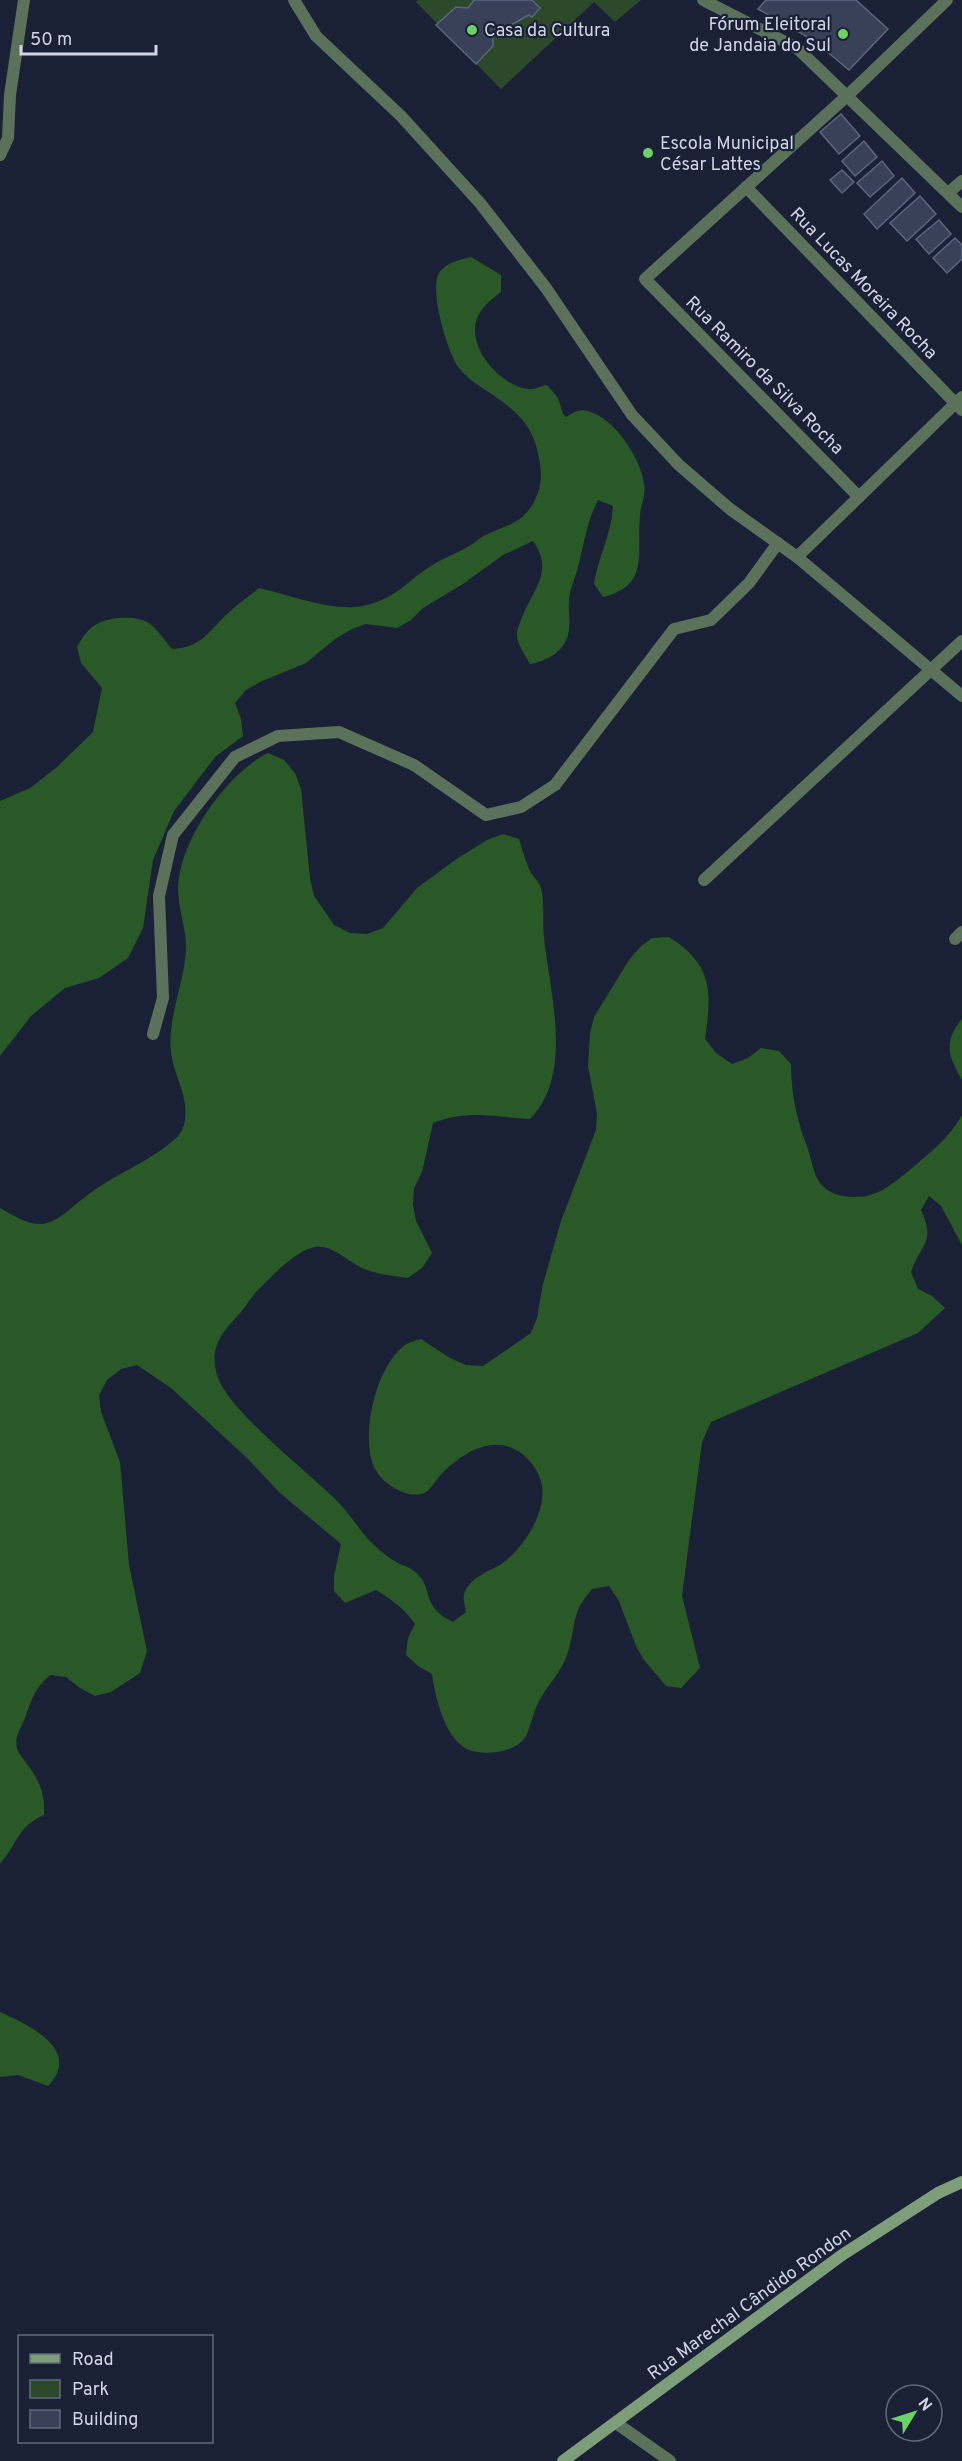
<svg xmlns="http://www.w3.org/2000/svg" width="962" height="2461" font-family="Overpass,sans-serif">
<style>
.green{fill:#2c4a2a}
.forest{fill:#295926}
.building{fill:#394159;stroke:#5c657f;stroke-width:1.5}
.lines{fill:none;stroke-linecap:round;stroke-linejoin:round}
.street{stroke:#5c715a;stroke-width:12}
.secondary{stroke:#7c9e79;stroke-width:12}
.poi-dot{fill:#6ad364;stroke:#1a2137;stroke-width:2}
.labels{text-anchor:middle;stroke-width:4.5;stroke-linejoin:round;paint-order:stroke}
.poi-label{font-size:18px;fill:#cfd5e3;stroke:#1a2137;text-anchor:start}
.street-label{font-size:18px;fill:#cfd5e3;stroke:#1a2137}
</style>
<rect width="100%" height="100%" fill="#1a2137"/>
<!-- green -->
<polygon class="green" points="418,0 641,0 615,22 594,2 501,89 416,2"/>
<!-- forest -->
<g class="forest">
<path d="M471,257L501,275V292C493,298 483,306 478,316C464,345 500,386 528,389C534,390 541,386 547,385L558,398L563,414L566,417C571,414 577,410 583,410C611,413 641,457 644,484C646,496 641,504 640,515C636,552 651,585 603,597L594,584C598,557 612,533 613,506L598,500C587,521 584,544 578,567C575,579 569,590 569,602C568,613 571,624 568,635C563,653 546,661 530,664C525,655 516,643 517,633C517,629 520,623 521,620C532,590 555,572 533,541L503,555L463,584L423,608L411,620L397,628L365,624L350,630L335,639L306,663L260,682L246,690L235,703L241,719L243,736L215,757L174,811L153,860L143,928L128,958L99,978L65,988L31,1016L0,1056V801L30,788L56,768L93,732L102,688L81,663L77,647C82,638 88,628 99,623C111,617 138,615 150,624C158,630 165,641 172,649C202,647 206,634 226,615C236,605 248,597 259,588C291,595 322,609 356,607C368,606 380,601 390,596C405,587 416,575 431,566C443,558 458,553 471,545C476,542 480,537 486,535C501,527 517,525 528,511C539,497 543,481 540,464C535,425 517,411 487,391C476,384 467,378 459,368C447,352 429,290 439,273C446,262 460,260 471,257Z"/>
<path d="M268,753L284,760L295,773L301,789L310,878L314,896L334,925L350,933L367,934L383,928L417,888L458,858L487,840L503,834L519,839C522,849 525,859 529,869C532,876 539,881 541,888C545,905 542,921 544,938C550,994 574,1074 530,1119C495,1117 467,1109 433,1123L422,1172L414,1188L413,1205L416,1221L432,1253L422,1268L408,1278C392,1276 374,1274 360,1267C345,1259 332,1245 315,1247C296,1250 271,1277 258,1290C251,1297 247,1305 241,1312C225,1330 210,1343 216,1371C222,1407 310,1473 338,1502C351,1515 360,1532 373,1544C380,1551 389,1558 398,1563C403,1566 410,1567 414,1571C436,1588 418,1605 453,1622L466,1612C465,1607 463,1599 464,1594C470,1578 485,1573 498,1566C523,1551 549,1510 541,1481C538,1470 527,1455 516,1450C489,1434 456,1457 438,1478C434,1482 431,1489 426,1492C416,1497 406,1494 396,1489C387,1484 379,1477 374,1467C360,1435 376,1366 405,1345C409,1342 416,1341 421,1339L450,1358L466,1365L483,1366L531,1333L537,1318L543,1284L561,1221L596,1130L597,1114L588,1066L590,1033L594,1017L629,960L640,947L652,938L669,937C713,965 712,991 705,1039L716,1053L732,1064L748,1058L761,1048L779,1051L791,1064C791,1094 797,1121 808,1149C812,1161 813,1173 820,1183C825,1190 835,1195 843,1196C874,1201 889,1187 912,1168C931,1152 950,1137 962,1115V1245L941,1206L929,1196L921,1210C936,1243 921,1243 911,1272L918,1289L932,1296L945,1308L918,1333L711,1422L702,1442L682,1596L700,1668L681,1688L666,1686L644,1660L636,1646L619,1601L609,1586L592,1589C570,1615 577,1622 568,1652C562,1672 547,1685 538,1703C533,1713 531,1724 527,1734C518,1753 486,1756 469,1750C445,1740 435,1697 432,1674L418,1666L406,1655L408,1638L415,1624C404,1608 392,1600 376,1590L345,1603L334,1591V1576L341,1544L280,1493L246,1457L171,1388L137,1365L121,1369L107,1380L99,1395L101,1412L120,1462L129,1565L147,1651L140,1673L111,1692L95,1696L80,1688L66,1677L50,1675C33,1691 33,1697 25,1718C21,1728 14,1737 17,1748C18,1754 24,1759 27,1764C40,1782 45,1793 44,1815C17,1827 18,1843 0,1864V1208C12,1215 28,1225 42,1224C59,1222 71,1207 84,1198C112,1175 148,1163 175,1139C180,1135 185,1126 185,1119C188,1097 176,1079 172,1058C165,1024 184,985 186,950C187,930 178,909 178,888C179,841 227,773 268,753Z"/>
<path d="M962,1019V1080C948,1056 943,1042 962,1019Z"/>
<path d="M0,2012C28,2025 83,2049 48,2086L18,2075L0,2077Z"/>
</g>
<!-- building -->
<g class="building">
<polygon points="474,0 532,0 540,8 532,17 529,15 493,35 493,46 476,64 436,25 456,7 468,8"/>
<polygon points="766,0 856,0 888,29 849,70 813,40 758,9"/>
<polygon points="841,114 860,136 839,154 820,132"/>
<polygon points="864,141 877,157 855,176 842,161"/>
<polygon points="882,161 894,176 870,197 857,183"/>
<polygon points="842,170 854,182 842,193 830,180"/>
<polygon points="902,178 915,193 877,229 864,214"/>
<polygon points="920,196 936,214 907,241 890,223"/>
<polygon points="939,220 951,234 929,254 916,239"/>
<polygon points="955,238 962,245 962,259 947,273 933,258"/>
</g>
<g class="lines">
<!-- street -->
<g class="street">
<polyline points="294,0 316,36 401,116 480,203 546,288 632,415 679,465 730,509 797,557 962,696"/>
<polyline points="703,0 797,48 962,207"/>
<polyline points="0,155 8,138 10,95 24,0"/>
<polyline points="746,187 962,410"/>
<polyline points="948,193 962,181"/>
<polyline points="859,497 645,279 848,95 947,0"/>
<polyline points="797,557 962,397"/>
<polyline points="704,880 962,641"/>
<polyline points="955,939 962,932"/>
<polyline points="153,1034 163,998 159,896 173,835 235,757 278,736 339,732 414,765 486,815 521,807 555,785 674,629 711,620 749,583 778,543"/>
<polyline points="616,2423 670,2461"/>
</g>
<!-- secondary -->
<polyline class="secondary" points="563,2461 842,2255 938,2193 962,2182"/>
</g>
<!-- markers -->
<g class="poi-dot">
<circle cx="472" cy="30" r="6"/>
<circle cx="843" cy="34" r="6"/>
<circle cx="648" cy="153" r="6"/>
</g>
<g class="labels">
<!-- poi labels -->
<g class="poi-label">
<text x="831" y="30" text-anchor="end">Fórum Eleitoral<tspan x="831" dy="21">de Jandaia do Sul</tspan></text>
<text x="484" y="36">Casa da Cultura</text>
<text x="660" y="149">Escola Municipal<tspan x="660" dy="21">César Lattes</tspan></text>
</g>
<!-- street labels -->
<g class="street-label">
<text transform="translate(864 283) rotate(46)" y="6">Rua Lucas Moreira Rocha</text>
<text transform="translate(765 375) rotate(45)" y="6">Rua Ramiro da Silva Rocha</text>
<text transform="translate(749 2303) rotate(-36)" y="6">Rua Marechal Cândido Rondon</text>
</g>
</g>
<!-- legend -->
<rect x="18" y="2335" width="195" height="108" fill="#1a2137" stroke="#62697c" stroke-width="1.5"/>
<rect x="30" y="2354" width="30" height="9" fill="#7c9e79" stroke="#62697c" stroke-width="1.5"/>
<text x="72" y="2365" font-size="18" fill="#cfd5e3">Road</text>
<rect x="30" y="2380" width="30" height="18" fill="#2c4a2a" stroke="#62697c" stroke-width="1.5"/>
<text x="72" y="2395" font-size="18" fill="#cfd5e3">Park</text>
<rect x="30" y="2410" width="30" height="18" fill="#394159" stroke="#62697c" stroke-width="1.5"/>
<text x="72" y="2425" font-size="18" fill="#cfd5e3">Building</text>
<!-- north arrow -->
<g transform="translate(914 2413) rotate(52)"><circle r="28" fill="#1a2137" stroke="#62697c" stroke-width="1.5"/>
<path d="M0-4.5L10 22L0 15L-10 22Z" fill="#6ad364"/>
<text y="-9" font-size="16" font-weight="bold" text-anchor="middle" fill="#cfd5e3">N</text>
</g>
<!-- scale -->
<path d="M21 45v9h135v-9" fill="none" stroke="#cfd5e3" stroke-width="3"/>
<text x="30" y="45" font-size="18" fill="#cfd5e3" stroke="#1a2137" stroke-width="4.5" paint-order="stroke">50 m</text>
</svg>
